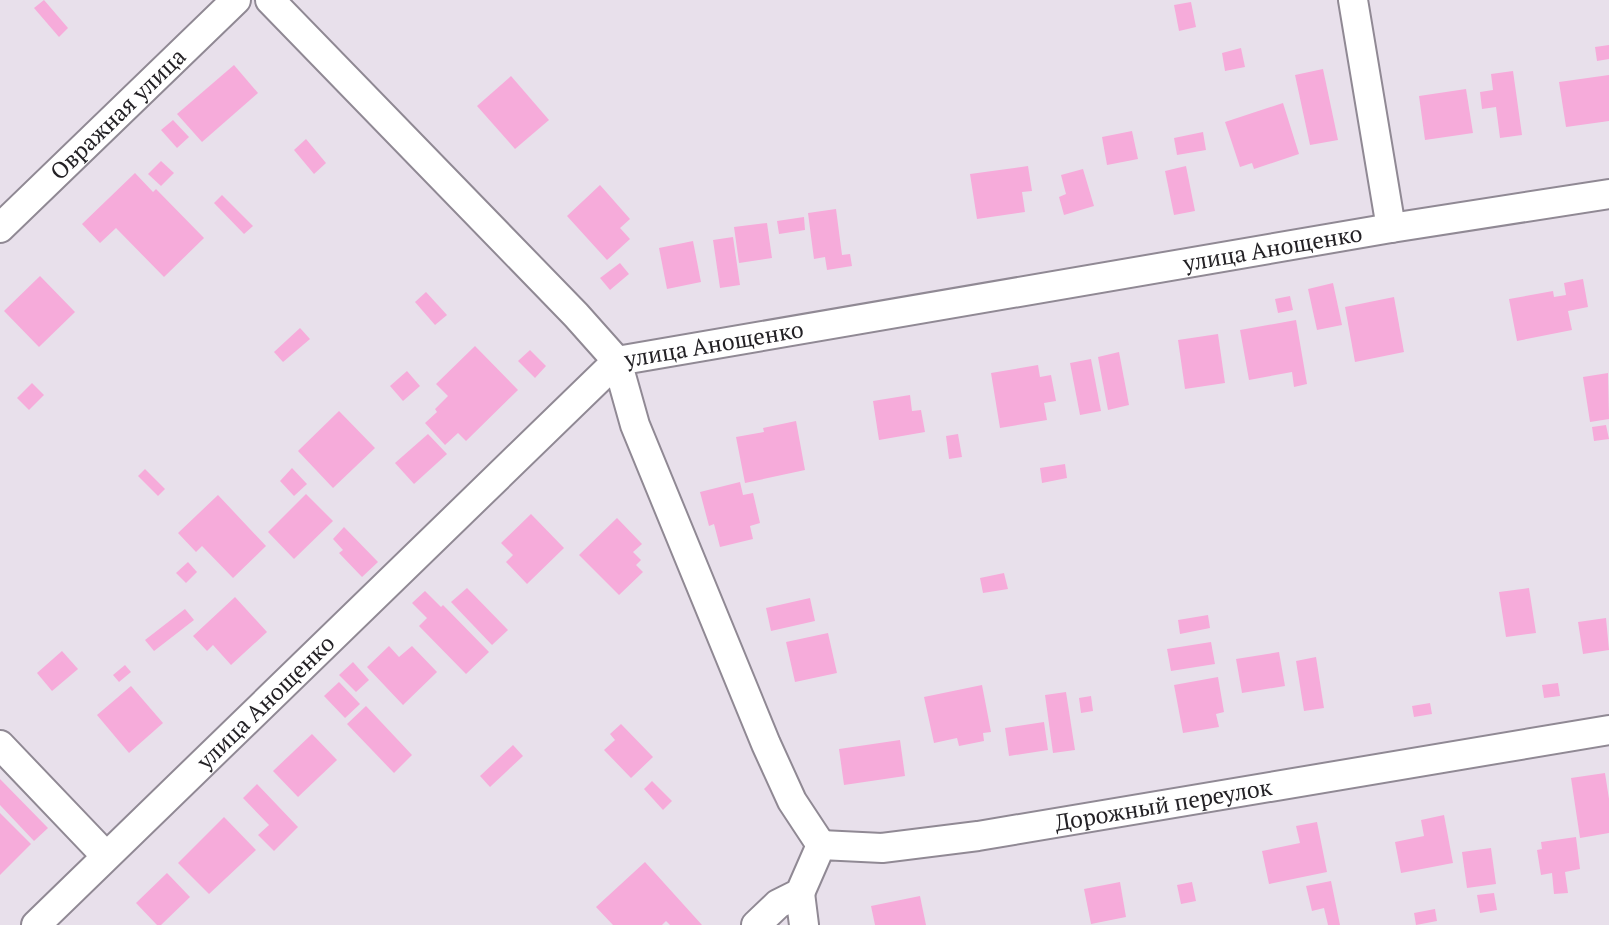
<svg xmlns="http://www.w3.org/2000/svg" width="1609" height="925" font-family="'PT Serif',serif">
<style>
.building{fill:#f6abda}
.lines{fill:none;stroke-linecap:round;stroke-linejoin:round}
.minor-casing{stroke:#908994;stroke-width:32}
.minor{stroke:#fff;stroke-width:28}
.labels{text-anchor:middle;stroke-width:7;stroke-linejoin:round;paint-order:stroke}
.street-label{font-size:23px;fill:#232125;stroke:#e8e0eb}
</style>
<rect width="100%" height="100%" fill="#e8e0eb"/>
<!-- building -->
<g class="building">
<polygon points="44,0 68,28 59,37 34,8"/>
<polygon points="1191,2 1196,27 1179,31 1174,5"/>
<polygon points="1609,45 1609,59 1597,61 1595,47"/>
<polygon points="1241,48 1245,67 1225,71 1222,53"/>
<polygon points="234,65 258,93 202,142 177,114"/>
<polygon points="1323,69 1338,140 1310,145 1295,75"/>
<polygon points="1513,71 1522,135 1500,138 1496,107 1482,109 1480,92 1493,90 1491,74"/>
<polygon points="1609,75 1609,121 1566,127 1559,82"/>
<polygon points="511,76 549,120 515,149 477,106"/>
<polygon points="1466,89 1473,133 1425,140 1419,96"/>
<polygon points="1283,103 1299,154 1254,169 1252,163 1240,167 1225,122"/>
<polygon points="173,120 189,137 177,148 161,130"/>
<polygon points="1132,131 1138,159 1107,165 1102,137"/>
<polygon points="1203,132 1206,150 1177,155 1174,138"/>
<polygon points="306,139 326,163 314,174 294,150"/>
<polygon points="161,161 174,173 161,186 148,174"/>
<polygon points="1028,166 1032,191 1022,192 1025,212 977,219 970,174"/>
<polygon points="1186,166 1195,211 1174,215 1165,171"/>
<polygon points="1083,169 1094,206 1064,215 1059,197 1066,194 1061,175"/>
<polygon points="135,173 153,192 156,189 204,238 164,277 116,228 100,243 82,224"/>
<polygon points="600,185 630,219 620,228 630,239 607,260 567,216"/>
<polygon points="222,195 253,226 244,234 214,203"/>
<polygon points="836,209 842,255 850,254 852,266 827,270 825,257 814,259 808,213"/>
<polygon points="804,217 805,230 779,234 777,221"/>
<polygon points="767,223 772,258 739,263 734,227"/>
<polygon points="733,237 740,285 720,288 713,240"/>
<polygon points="693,241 701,282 667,289 659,248"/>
<polygon points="620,263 629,274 610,290 600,278"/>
<polygon points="40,276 75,312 39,347 4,311"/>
<polygon points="1583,279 1588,307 1568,311 1572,330 1517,341 1509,299 1553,291 1554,297 1566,295 1564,283"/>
<polygon points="1333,283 1342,325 1317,330 1308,289"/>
<polygon points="426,292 447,315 435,325 415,302"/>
<polygon points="1290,296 1293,310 1278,313 1275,299"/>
<polygon points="1394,297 1404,352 1355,362 1345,307"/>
<polygon points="1296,320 1307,384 1294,387 1292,372 1249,380 1240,330"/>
<polygon points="300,328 310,339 283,362 274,352"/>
<polygon points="1218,334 1225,383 1185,389 1178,340"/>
<polygon points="475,346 518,390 466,441 458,433 445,445 425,423 437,412 435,409 448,396 436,384"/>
<polygon points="530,350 546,366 535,378 518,361"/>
<polygon points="1119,352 1129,405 1108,410 1098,357"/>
<polygon points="1091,359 1101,411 1080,415 1070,363"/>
<polygon points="1038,365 1040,377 1051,375 1056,401 1044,403 1047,420 1000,428 991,373"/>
<polygon points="407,371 420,386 403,401 390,386"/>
<polygon points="1608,373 1609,419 1590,422 1583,377"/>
<polygon points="32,383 44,395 29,410 17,398"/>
<polygon points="910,395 912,411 921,410 925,432 879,440 873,401"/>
<polygon points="339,411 375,448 333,488 298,451"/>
<polygon points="796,421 805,470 745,483 736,437 764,432 763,428"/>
<polygon points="1606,425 1609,439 1594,441 1592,427"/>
<polygon points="428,434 447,454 414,484 395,463"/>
<polygon points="958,434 962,457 949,459 946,436"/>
<polygon points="1065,464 1067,478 1042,483 1040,468"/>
<polygon points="292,468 307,484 294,496 280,481"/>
<polygon points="145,469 165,489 158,496 138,476"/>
<polygon points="740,482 743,495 753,493 760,523 750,526 753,539 720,547 714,524 709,526 700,492"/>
<polygon points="306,494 333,521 294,559 268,532"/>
<polygon points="218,495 266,546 233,578 202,546 196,552 178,533"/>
<polygon points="531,514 564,548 527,584 506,562 513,555 501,543"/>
<polygon points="617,518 642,544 633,552 641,560 636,565 643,572 619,595 579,555"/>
<polygon points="344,527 378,562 362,577 339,553 343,550 333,539"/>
<polygon points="188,562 197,572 186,583 176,573"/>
<polygon points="1004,573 1008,589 983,593 980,578"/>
<polygon points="467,588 508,630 492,645 451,602"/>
<polygon points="1529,588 1536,633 1506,637 1499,592"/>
<polygon points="425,591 441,607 443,605 489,652 466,674 419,626 427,618 412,603"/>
<polygon points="235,597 267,632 231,665 213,645 207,651 193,636"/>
<polygon points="810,598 815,621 771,631 766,608"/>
<polygon points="185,609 194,620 154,651 145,640"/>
<polygon points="1208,615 1210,628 1180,634 1178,620"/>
<polygon points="1606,618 1609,650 1583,654 1578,622"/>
<polygon points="828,633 837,673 795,682 786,642"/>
<polygon points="1211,642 1215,664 1171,671 1167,649"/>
<polygon points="389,646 399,657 412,646 437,672 403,705 367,667"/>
<polygon points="62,651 78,669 52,691 37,673"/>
<polygon points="1279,652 1285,686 1242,693 1236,659"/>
<polygon points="1316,657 1324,708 1304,711 1296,661"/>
<polygon points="353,662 369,680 356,692 339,675"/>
<polygon points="125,665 131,672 119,682 113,675"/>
<polygon points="1218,677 1224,712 1216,714 1219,727 1183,733 1174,685"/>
<polygon points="339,682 360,704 345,718 324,696"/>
<polygon points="1558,683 1560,696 1544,698 1542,685"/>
<polygon points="982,685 991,732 983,733 984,741 959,746 957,738 934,743 924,697"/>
<polygon points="131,686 163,723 129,753 97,715"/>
<polygon points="1066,692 1075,750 1053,753 1045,695"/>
<polygon points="1091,696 1093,711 1081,713 1079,698"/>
<polygon points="1430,703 1432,714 1414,717 1412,706"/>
<polygon points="366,706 412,755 394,773 347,724"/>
<polygon points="1044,722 1048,750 1009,756 1005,728"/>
<polygon points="621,724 653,757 631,778 604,750 615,740 610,734"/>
<polygon points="312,734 337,760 298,797 273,771"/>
<polygon points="900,740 905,776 844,785 839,749"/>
<polygon points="513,745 523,756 490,787 480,776"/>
<polygon points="1605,773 1609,799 1609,833 1580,838 1571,778"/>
<polygon points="0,779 48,828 34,841 0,805"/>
<polygon points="652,781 672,801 663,810 644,789"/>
<polygon points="257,784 298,827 274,851 258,835 269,825 243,798"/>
<polygon points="0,813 31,844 0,875"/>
<polygon points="1444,815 1453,863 1401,873 1395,842 1424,836 1421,820"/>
<polygon points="224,817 256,850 209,894 178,863"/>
<polygon points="1317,822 1327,872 1269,884 1262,851 1300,843 1296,826"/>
<polygon points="1576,837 1580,869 1565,872 1568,893 1554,894 1552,873 1541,875 1537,850 1542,849 1541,842"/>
<polygon points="1491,848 1496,884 1467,888 1462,852"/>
<polygon points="645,862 702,925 670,925 666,921 662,925 613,925 596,907"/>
<polygon points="167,873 190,897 161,925 157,925 136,903"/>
<polygon points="1331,881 1340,925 1328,925 1324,908 1312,911 1306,886"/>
<polygon points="1120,882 1126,917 1091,924 1084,889"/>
<polygon points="1192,882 1196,901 1181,904 1177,885"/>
<polygon points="1494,893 1497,910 1480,913 1477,895"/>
<polygon points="920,896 926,925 875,925 871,906"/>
<polygon points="1435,909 1437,921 1416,925 1414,913"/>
</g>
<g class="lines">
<!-- minor casing -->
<g class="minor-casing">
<g id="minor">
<polyline points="270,0 576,315 617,361 635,425 766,744 792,801 821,845"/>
<polyline points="1353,0 1391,228"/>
<path id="s1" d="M0,228L236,0"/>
<polyline points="0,745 106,856"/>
<polyline points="800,893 804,925"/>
<path id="s2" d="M36,925L617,361L1391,228L1609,194"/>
<path id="s3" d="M756,925L778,904L800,893L821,845L882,848L978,836L1609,730"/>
</g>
</g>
<!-- minor -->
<use href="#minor" class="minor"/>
</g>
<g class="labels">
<!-- street labels -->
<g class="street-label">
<text dy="8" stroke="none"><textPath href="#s1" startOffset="164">Овражная улица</textPath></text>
<text dy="8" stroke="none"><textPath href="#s2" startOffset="1475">улица Анощенко</textPath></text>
<text dy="8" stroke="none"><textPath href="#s2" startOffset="908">улица Анощенко</textPath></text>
<text dy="8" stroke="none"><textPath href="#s2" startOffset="320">улица Анощенко</textPath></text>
<text dy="8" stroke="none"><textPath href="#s3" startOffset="453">Дорожный переулок</textPath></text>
</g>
</g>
</svg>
